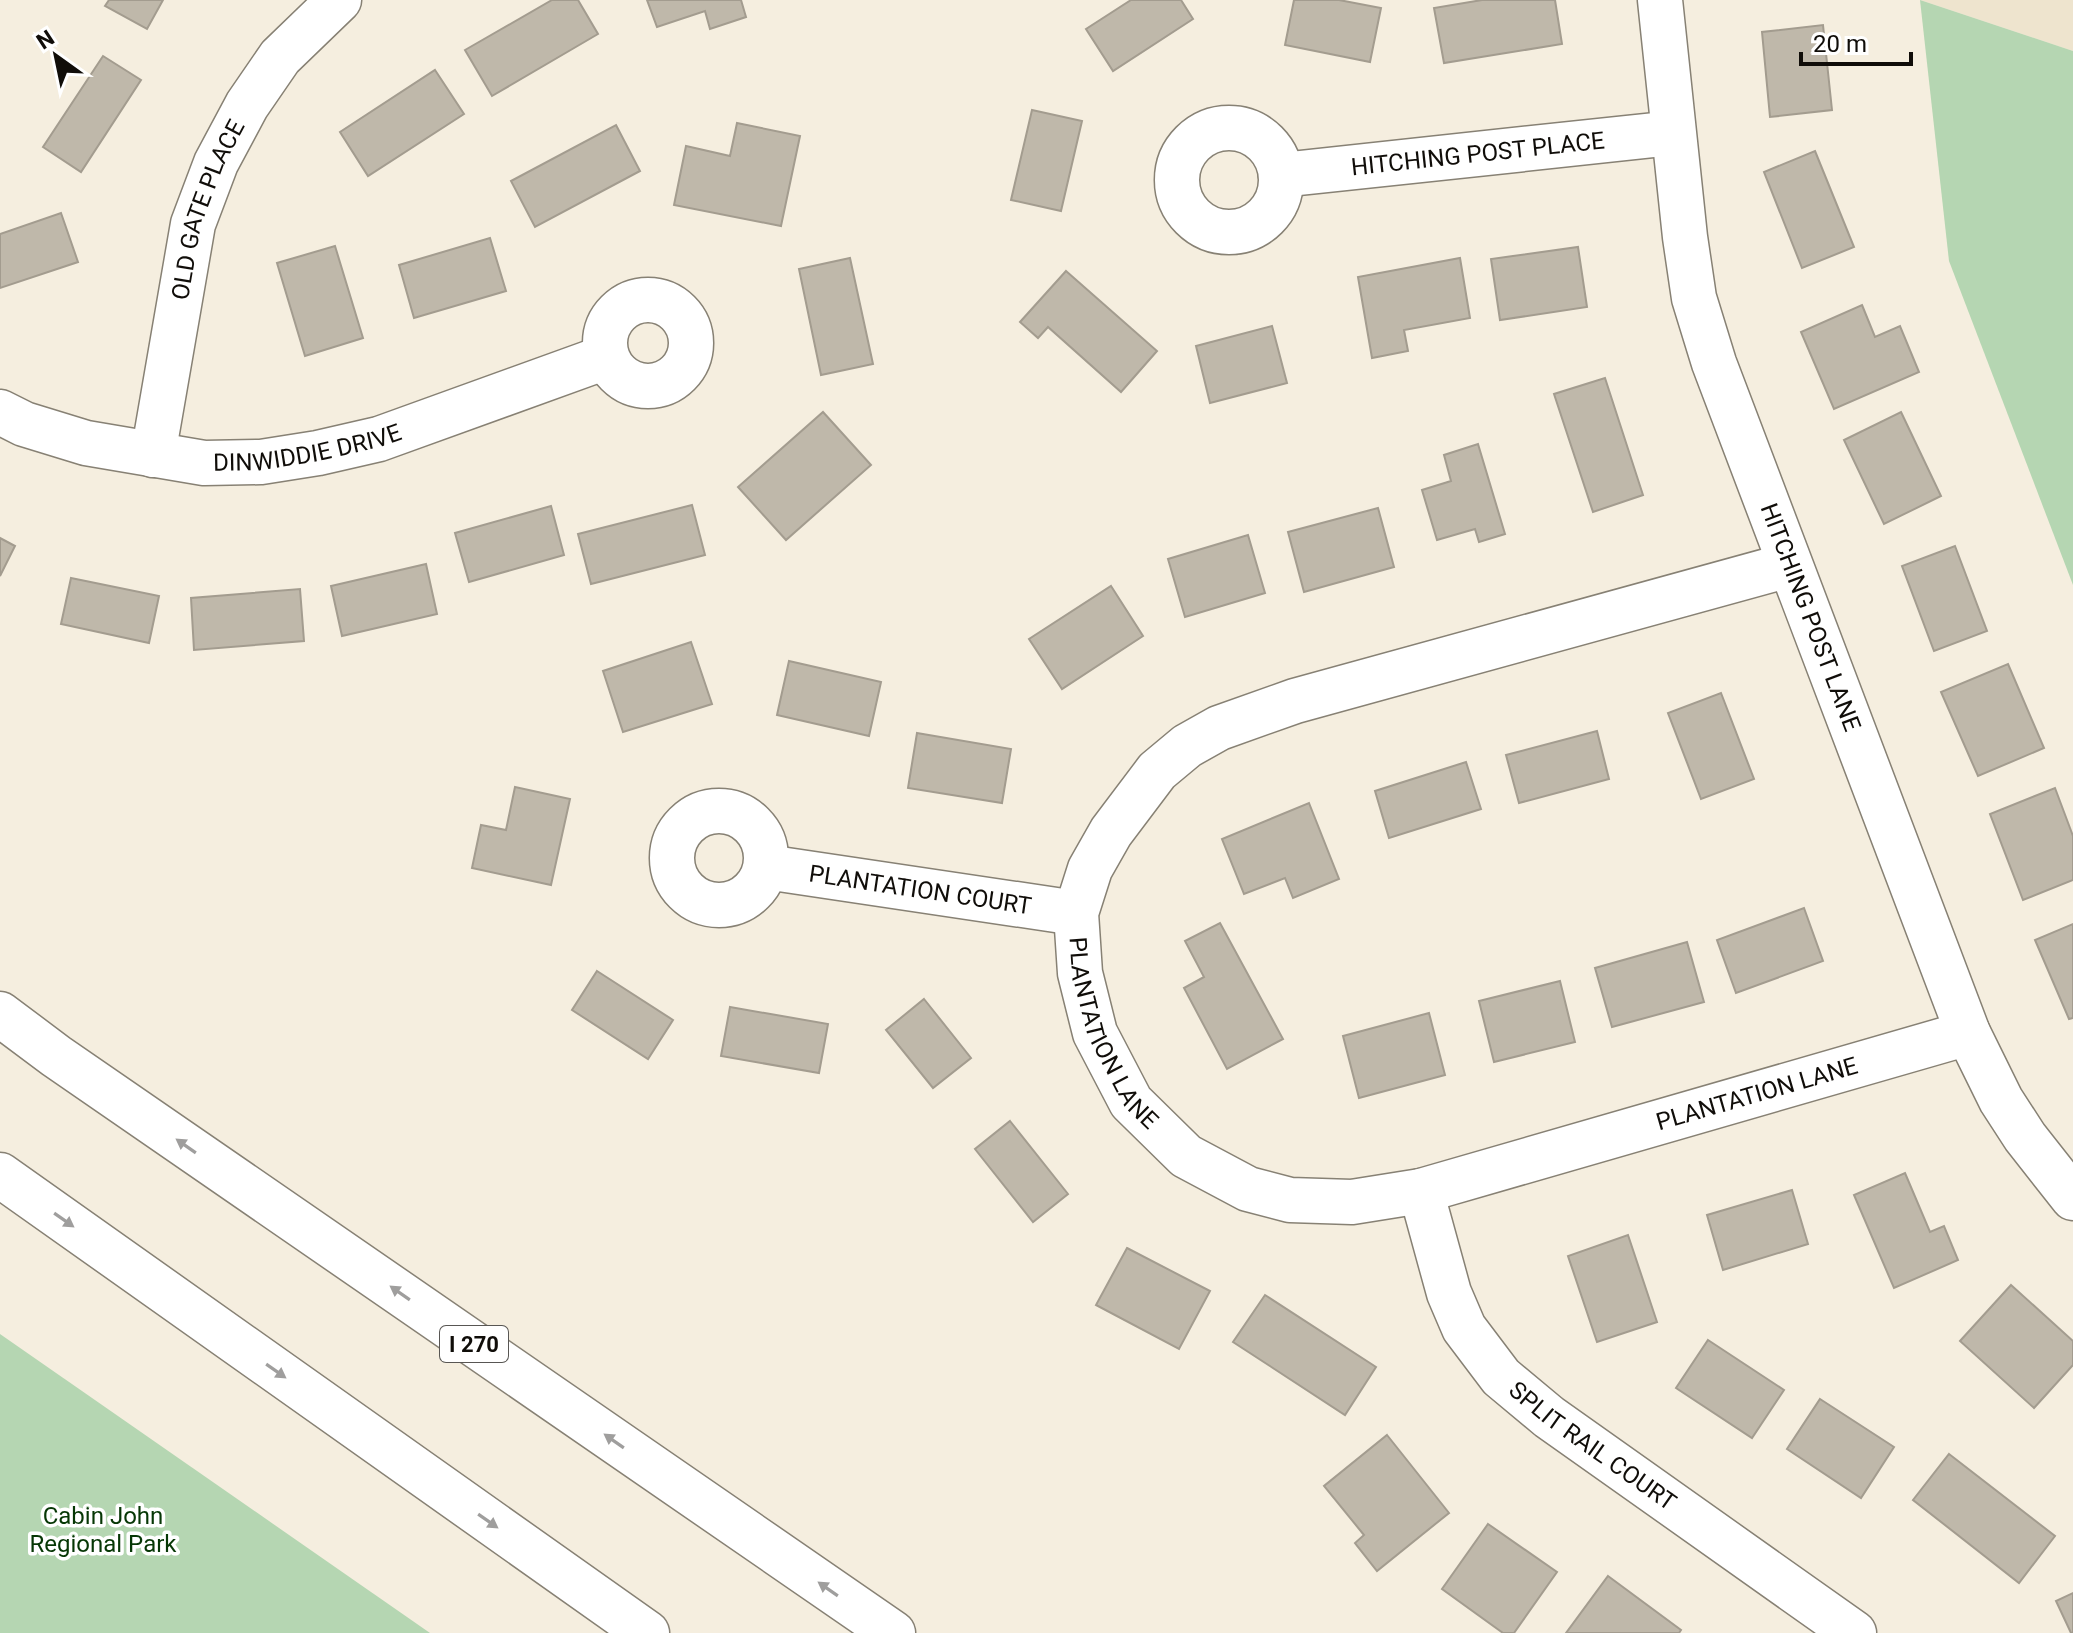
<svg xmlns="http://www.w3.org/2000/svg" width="2073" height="1633" font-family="Roboto,sans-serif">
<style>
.built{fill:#eee4ce}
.green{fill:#b5d6b2}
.building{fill:#bfb8aa;stroke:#a39c8f;stroke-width:2}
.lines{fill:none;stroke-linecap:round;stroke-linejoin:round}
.minor-casing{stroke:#878174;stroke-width:47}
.highway-casing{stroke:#878174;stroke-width:47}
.minor{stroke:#fff;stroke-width:44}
.highway{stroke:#fff;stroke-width:44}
.oneway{fill:#9f9e9d}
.labels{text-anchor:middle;stroke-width:7;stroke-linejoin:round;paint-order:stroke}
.shield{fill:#fff;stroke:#585653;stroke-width:2}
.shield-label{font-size:22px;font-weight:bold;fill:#100d09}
.street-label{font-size:24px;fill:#100d09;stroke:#fff}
.park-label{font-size:24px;fill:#063705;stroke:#fff}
</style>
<rect width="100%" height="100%" fill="#f5eedf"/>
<!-- built -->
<polygon class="built" points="1920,0 2073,0 2073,51"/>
<!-- green -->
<g class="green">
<polygon points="1920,0 2073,51 2073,585 1949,261"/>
<polygon points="0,1334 430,1633 0,1633"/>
</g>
<!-- building -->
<g class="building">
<polygon points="109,0 163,0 147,29 105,6"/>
<polygon points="552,0 578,0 598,34 492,96 465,50"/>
<polygon points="647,0 741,0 746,17 710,29 705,11 657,27"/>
<polygon points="1131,0 1181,0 1193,19 1113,71 1086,29"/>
<polygon points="1294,0 1339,0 1381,8 1370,62 1285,45"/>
<polygon points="1482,0 1555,0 1562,44 1444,63 1434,8"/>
<polygon points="1823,25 1832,110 1770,117 1762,32"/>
<polygon points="103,56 141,80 81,172 43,147"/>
<polygon points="435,70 464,114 368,176 340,132"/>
<polygon points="1032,110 1082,121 1061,211 1011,200"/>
<polygon points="737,123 800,136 781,226 674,205 686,146 730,156"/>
<polygon points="616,125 640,171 535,227 511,181"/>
<polygon points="1815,151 1854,247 1802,268 1764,172"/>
<polygon points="61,213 78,262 0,288 0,234"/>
<polygon points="490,238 506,291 414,318 399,265"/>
<polygon points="335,246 363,338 305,356 277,263"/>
<polygon points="1578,247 1587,307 1500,320 1491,259"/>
<polygon points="850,258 873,364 821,375 799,269"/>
<polygon points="1460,258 1470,318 1404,330 1408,351 1372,358 1358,277"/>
<polygon points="1066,271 1157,351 1121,392 1048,327 1038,338 1020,322"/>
<polygon points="1862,305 1875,337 1900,326 1919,372 1834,409 1801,332"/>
<polygon points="1272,326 1287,383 1210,403 1196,346"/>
<polygon points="1605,378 1643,495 1593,512 1554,394"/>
<polygon points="823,412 871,465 786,540 738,487"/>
<polygon points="1901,412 1941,496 1884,524 1844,440"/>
<polygon points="1478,444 1505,534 1479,542 1475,529 1437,540 1422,490 1451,481 1444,455"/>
<polygon points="692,505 705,555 591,584 578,534"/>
<polygon points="551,506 564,555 469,582 455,533"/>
<polygon points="1378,508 1394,567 1304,592 1288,532"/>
<polygon points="1248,535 1265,593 1185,617 1168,559"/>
<polygon points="0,538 15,546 0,576"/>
<polygon points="1955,546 1987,631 1934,651 1902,566"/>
<polygon points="426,564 437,614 342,636 331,586"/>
<polygon points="71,578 159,596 149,643 61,624"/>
<polygon points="1111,586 1143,636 1062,689 1029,639"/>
<polygon points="300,589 304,641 194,650 191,598"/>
<polygon points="691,642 712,704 623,732 603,671"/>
<polygon points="789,661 881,682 869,736 777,715"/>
<polygon points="2008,664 2044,748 1978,776 1941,692"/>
<polygon points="1721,693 1754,779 1701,799 1668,713"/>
<polygon points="1597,731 1609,779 1519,803 1506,755"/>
<polygon points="917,733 1011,749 1002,803 908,788"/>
<polygon points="1466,762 1481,809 1389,838 1375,791"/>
<polygon points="515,787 570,799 551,885 472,868 481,825 506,830"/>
<polygon points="2055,788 2073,836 2073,880 2023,900 1990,814"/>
<polygon points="1309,803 1339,879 1293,898 1285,878 1244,894 1222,839"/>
<polygon points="1804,908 1823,961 1736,993 1717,940"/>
<polygon points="1220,923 1283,1039 1227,1069 1184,988 1204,977 1185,941"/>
<polygon points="2073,924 2073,1018 2069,1019 2035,940"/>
<polygon points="1687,942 1704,1002 1612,1027 1595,968"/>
<polygon points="597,971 673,1020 648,1059 572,1010"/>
<polygon points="1560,981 1575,1042 1494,1062 1479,1001"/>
<polygon points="924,999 971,1058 933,1088 886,1030"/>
<polygon points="730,1007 828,1024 819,1073 721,1056"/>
<polygon points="1429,1013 1445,1075 1359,1098 1343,1036"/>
<polygon points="1010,1121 1068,1194 1033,1222 975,1149"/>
<polygon points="1905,1173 1930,1232 1944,1226 1958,1260 1894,1288 1854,1195"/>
<polygon points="1792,1190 1808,1244 1723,1270 1707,1215"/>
<polygon points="1628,1235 1657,1322 1597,1342 1568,1256"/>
<polygon points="1127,1248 1210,1291 1179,1349 1096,1305"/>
<polygon points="2011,1285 2073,1341 2073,1365 2034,1408 1960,1341"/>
<polygon points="1265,1295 1376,1367 1345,1415 1233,1342"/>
<polygon points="1708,1340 1784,1390 1752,1438 1676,1388"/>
<polygon points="1820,1399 1894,1447 1861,1498 1787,1449"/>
<polygon points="1387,1435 1449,1513 1377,1571 1355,1543 1364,1535 1324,1486"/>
<polygon points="1949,1454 2055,1536 2019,1583 1913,1500"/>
<polygon points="1488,1524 1557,1572 1514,1633 1503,1633 1442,1589"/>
<polygon points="1608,1576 1681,1630 1679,1633 1566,1633"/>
<polygon points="2073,1593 2073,1633 2071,1633 2056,1601"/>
</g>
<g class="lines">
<!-- minor casing -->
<g class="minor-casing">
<g id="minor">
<path id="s1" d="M1660,0L1685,237L1694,298L1714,363L1968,1033L2001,1100L2025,1137L2073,1198"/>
<circle cx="1229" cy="180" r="52"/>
<path id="s2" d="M1281,175L1673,133"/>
<circle cx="648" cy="343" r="43"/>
<path id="s3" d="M0,412L24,424L86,443L204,463L261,462L318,453L379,439L606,357"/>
<path id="s4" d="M153,455L193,224L216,163L247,105L280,57L339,0"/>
<path id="s5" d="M1789,565L1295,701L1219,728L1187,746L1157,771L1111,832L1090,869L1076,913L1080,973L1095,1033L1131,1102L1186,1156L1248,1189L1290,1200L1352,1202L1421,1191L1968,1033"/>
<circle cx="719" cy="858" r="47"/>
<path id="s6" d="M766,867L1076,913"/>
<path id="s7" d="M1421,1191L1449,1293L1464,1328L1501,1377L1549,1417L1854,1633"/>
</g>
</g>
<!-- highway casing -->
<g class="highway-casing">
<g id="highway">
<polyline points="0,1014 56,1056 893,1633"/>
<polyline points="0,1175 647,1633"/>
</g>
</g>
<!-- minor -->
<use href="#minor" class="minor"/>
<!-- highway -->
<use href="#highway" class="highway"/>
</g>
<!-- one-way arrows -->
<defs><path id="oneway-solid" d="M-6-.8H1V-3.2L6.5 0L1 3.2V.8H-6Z" transform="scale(2)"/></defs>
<g class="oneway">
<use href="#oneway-solid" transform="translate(186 1146) rotate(-145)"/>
<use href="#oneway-solid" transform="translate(64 1220) rotate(35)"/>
<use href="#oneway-solid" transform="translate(400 1293) rotate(-145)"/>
<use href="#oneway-solid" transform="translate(276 1371) rotate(35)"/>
<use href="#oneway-solid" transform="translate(614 1441) rotate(-145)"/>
<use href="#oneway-solid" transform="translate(488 1521) rotate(35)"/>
<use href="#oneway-solid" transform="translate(828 1589) rotate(-145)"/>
</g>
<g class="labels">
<!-- shield labels -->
<rect class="shield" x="440" y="1326" width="68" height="36" rx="6"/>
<g class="shield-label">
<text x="474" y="1352">I 270</text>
</g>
<!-- street labels -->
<g class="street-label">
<text dy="8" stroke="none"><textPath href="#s2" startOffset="198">HITCHING POST PLACE</textPath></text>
<text dy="8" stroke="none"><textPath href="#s4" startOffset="252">OLD GATE PLACE</textPath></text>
<text dy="8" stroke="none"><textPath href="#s3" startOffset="316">DINWIDDIE DRIVE</textPath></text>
<text dy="8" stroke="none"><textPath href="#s1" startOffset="640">HITCHING POST LANE</textPath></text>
<text dy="8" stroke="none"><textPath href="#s6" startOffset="156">PLANTATION COURT</textPath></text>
<text dy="8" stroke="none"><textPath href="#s5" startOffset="962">PLANTATION LANE</textPath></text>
<text dy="8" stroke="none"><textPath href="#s5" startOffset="1706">PLANTATION LANE</textPath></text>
<text dy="8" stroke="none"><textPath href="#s7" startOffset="320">SPLIT RAIL COURT</textPath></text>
</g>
<!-- park labels -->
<g class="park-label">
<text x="103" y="1524">Cabin John<tspan x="103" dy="28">Regional Park</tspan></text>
</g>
</g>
<!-- north arrow -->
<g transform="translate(56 56) rotate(327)" stroke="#ffffff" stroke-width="6" paint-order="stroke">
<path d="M0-6L14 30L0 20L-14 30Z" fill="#100d09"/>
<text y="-12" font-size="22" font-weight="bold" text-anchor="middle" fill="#100d09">N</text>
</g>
<!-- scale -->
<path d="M1801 52v12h110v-12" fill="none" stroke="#100d09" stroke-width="4"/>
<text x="1813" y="52" font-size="24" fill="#100d09" stroke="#ffffff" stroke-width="6" paint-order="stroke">20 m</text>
</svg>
